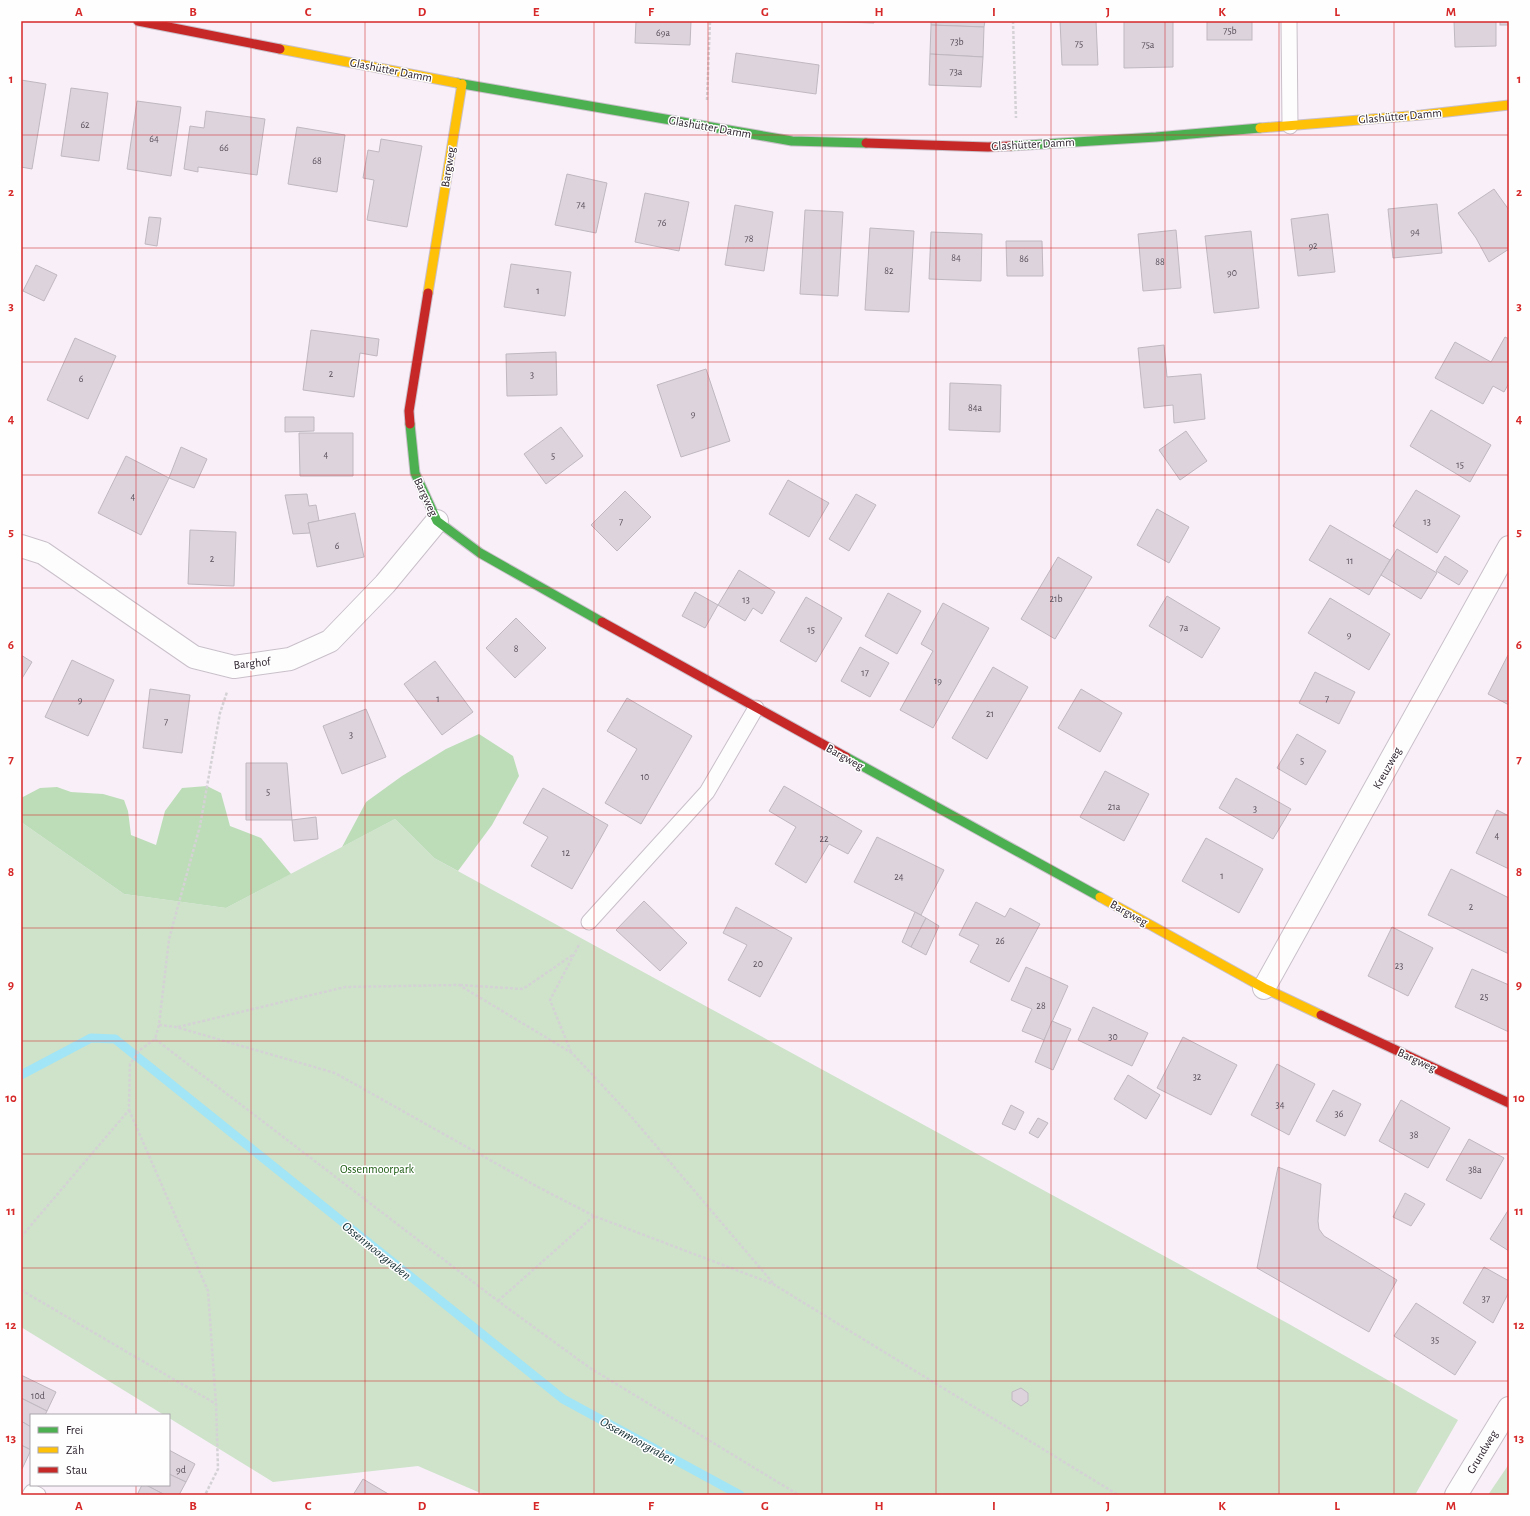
<svg xmlns="http://www.w3.org/2000/svg" width="1530" height="1516" font-family="'Alegreya Sans',sans-serif">
<style>
.green{fill:#cee3ca}
.forest{fill:#bdddb8}
.lines{fill:none;stroke-linecap:round;stroke-linejoin:round}
.stream{stroke:#a1e5f7;stroke-width:9}
.building{fill:#dcd3dd;stroke:#c0b8c1}
.lane-casing{stroke:#c9c0ca;stroke-width:17}
.street-casing{stroke:#c9c0ca;stroke-width:24}
.fast-casing{stroke:#c9c0ca;stroke-width:11}
.slow-casing{stroke:#c9c0ca;stroke-width:11}
.jam-casing{stroke:#c9c0ca;stroke-width:11}
.path{stroke:#d5d2d5;stroke-width:2.5;stroke-dasharray:3 2;stroke-linecap:butt}
.lane{stroke:#fefdfe;stroke-width:15}
.street{stroke:#fefdfe;stroke-width:22}
.fast{stroke:#4caf50;stroke-width:9}
.slow{stroke:#ffc107;stroke-width:9}
.jam{stroke:#c62828;stroke-width:9}
.grid{fill:none;stroke:#d62828;stroke-width:1;stroke-opacity:0.55}
.labels{text-anchor:middle;stroke-width:3;stroke-linejoin:round;paint-order:stroke}
.number-label{font-size:10px;fill:#594f5a}
.street-label{font-size:12px;fill:#2d232e;stroke:#fefefe}
.park-label{font-size:12px;fill:#1b5a10;stroke:#fefefe}
.water-label{font-size:13px;font-style:italic;fill:#162e32;stroke:#fefefe}
.neatline{fill:none;stroke:#d62828;stroke-width:1.5}
.grid-label{font-size:13px;text-anchor:middle;font-weight:bold;fill:#d62828}
</style>
<rect width="100%" height="100%" fill="#f8eff9"/>
<!-- green -->
<g class="green">
<polygon points="395,819 434,858 1289,1324 1458,1420 1415,1495 485,1495 418,1466 273,1482 169,1418 169,1415 164,1415 21,1327 21,822 124,894 226,908"/>
<polygon points="1509,1464 1509,1495 1488,1495"/>
</g>
<!-- forest -->
<g class="forest">
<polygon points="479,734 513,756 519,776 492,825 458,871 434,858 395,819 342,847 366,802 402,776 446,749"/>
<polygon points="207,786 221,793 230,826 261,838 291,874 226,908 124,894 21,822 21,798 40,788 57,787 71,792 103,794 124,800 128,811 131,835 156,845 165,811 182,788"/>
</g>
<g class="lines">
<!-- stream -->
<polyline class="stream" points="21,1075 91,1038 115,1039 563,1399 740,1495"/>
</g>
<!-- building -->
<g class="building">
<polygon points="636,21 691,21 690,45 635,43"/>
<polygon points="813,21 874,21 874,23"/>
<polygon points="931,21 985,21 984,27 931,25"/>
<polygon points="1060,21 1096,21 1098,65 1062,65"/>
<polygon points="1124,21 1173,21 1173,67 1124,68"/>
<rect x="1207" y="21" width="45" height="19"/>
<polygon points="1454,21 1496,21 1496,46 1455,47"/>
<rect x="1500" y="21" width="9" height="4"/>
<polygon points="931,25 984,27 983,57 930,54"/>
<polygon points="736,53 819,65 816,94 732,82"/>
<polygon points="930,54 983,57 981,87 929,85"/>
<polygon points="21,80 46,84 32,169 21,167"/>
<polygon points="71,88 108,93 99,161 61,156"/>
<polygon points="137,101 181,107 171,176 127,169"/>
<polygon points="206,111 265,119 257,175 198,167 198,172 184,169 190,126 204,128"/>
<polygon points="297,127 345,135 337,192 288,184"/>
<polygon points="381,139 422,146 407,227 367,220 374,180 363,178 368,150 379,152"/>
<polygon points="567,174 607,183 596,233 555,225"/>
<polygon points="1494,189 1509,210 1509,249 1489,262 1476,238 1458,213"/>
<polygon points="645,193 689,202 679,251 635,242"/>
<polygon points="1437,204 1442,253 1393,258 1388,209"/>
<polygon points="735,205 773,212 764,271 725,265"/>
<polygon points="805,210 843,212 838,296 800,294"/>
<polygon points="1328,214 1335,272 1298,276 1291,219"/>
<polygon points="149,217 161,218 157,246 145,244"/>
<polygon points="870,228 914,231 909,312 865,310"/>
<polygon points="1176,230 1181,288 1143,291 1138,234"/>
<polygon points="1251,231 1259,308 1214,313 1205,236"/>
<polygon points="931,232 982,234 981,281 929,279"/>
<polygon points="1006,241 1042,241 1043,276 1007,276"/>
<polygon points="511,264 571,272 565,316 504,307"/>
<polygon points="36,265 57,275 44,301 23,291"/>
<polygon points="311,330 379,339 377,356 360,353 354,397 303,390"/>
<polygon points="1505,337 1509,339 1509,383 1504,392 1493,386 1483,404 1435,378 1455,342 1491,362"/>
<polygon points="75,338 116,356 88,419 47,400"/>
<polygon points="1164,345 1167,377 1201,374 1205,419 1174,423 1173,405 1144,408 1138,348"/>
<polygon points="556,352 557,395 507,396 506,354"/>
<polygon points="706,369 730,441 681,457 657,385"/>
<polygon points="950,383 1001,385 1000,432 949,430"/>
<polygon points="1431,410 1491,445 1470,482 1410,446"/>
<polygon points="285,417 314,417 314,431 285,432"/>
<polygon points="561,427 583,456 546,484 524,454"/>
<polygon points="1186,431 1207,461 1180,480 1159,450"/>
<polygon points="299,433 353,433 353,476 300,476"/>
<polygon points="181,447 207,459 194,488 169,478"/>
<polygon points="126,456 169,478 141,535 98,513"/>
<polygon points="788,480 829,503 809,537 769,514"/>
<polygon points="1416,490 1460,516 1437,553 1393,526"/>
<polygon points="625,491 651,517 617,551 591,525"/>
<polygon points="307,494 309,506 316,505 319,521 308,523 310,533 293,534 285,495"/>
<polygon points="856,494 876,505 849,551 829,539"/>
<polygon points="1157,509 1189,527 1169,563 1137,545"/>
<polygon points="355,513 364,557 317,567 308,523"/>
<polygon points="1330,525 1390,560 1369,595 1309,560"/>
<polygon points="190,530 236,532 234,586 188,584"/>
<polygon points="1397,549 1437,573 1421,599 1381,575"/>
<polygon points="1445,556 1468,571 1459,585 1436,571"/>
<polygon points="1058,557 1092,577 1055,639 1021,619"/>
<polygon points="739,570 775,592 762,614 753,608 745,621 718,605"/>
<polygon points="695,592 718,605 705,628 682,616"/>
<polygon points="888,593 921,611 897,654 865,636"/>
<polygon points="1167,596 1220,628 1202,658 1149,626"/>
<polygon points="806,597 842,618 816,662 780,641"/>
<polygon points="1330,598 1390,634 1369,670 1308,633"/>
<polygon points="943,603 989,628 933,728 900,710 933,651 921,644"/>
<polygon points="516,618 546,648 515,678 486,648"/>
<polygon points="860,647 889,663 870,697 841,681"/>
<polygon points="21,655 32,662 21,680"/>
<polygon points="1508,655 1509,656 1509,705 1488,694"/>
<polygon points="72,660 114,680 88,736 45,717"/>
<polygon points="435,661 473,712 442,735 404,684"/>
<polygon points="993,667 1028,687 987,759 952,738"/>
<polygon points="1315,672 1355,692 1339,724 1299,703"/>
<polygon points="150,689 190,695 182,753 143,748"/>
<polygon points="1081,689 1122,713 1100,752 1058,728"/>
<polygon points="627,698 692,736 641,824 605,803 637,749 607,731"/>
<polygon points="366,709 386,757 342,774 323,726"/>
<polygon points="1297,734 1326,751 1306,785 1277,768"/>
<polygon points="246,763 287,763 292,820 246,820"/>
<polygon points="1105,771 1149,794 1124,841 1080,817"/>
<polygon points="1236,778 1291,809 1273,839 1219,808"/>
<polygon points="784,786 862,831 848,854 829,844 806,883 775,864 796,827 769,811"/>
<polygon points="543,788 608,825 572,889 531,866 548,837 523,823"/>
<polygon points="1497,810 1509,816 1509,869 1476,853"/>
<polygon points="316,817 318,839 294,841 292,820"/>
<polygon points="877,837 944,870 921,915 854,882"/>
<polygon points="1206,838 1263,869 1239,913 1182,881"/>
<polygon points="1451,869 1509,898 1509,954 1428,915"/>
<polygon points="644,901 687,943 660,971 616,930"/>
<polygon points="976,902 1005,917 1010,908 1040,924 1009,982 970,962 979,945 959,935"/>
<polygon points="736,907 792,938 760,997 728,980 747,945 723,933"/>
<polygon points="915,912 926,918 911,947 902,942"/>
<polygon points="926,918 939,926 926,955 911,947"/>
<polygon points="1392,927 1433,948 1408,996 1368,976"/>
<polygon points="1026,967 1068,986 1044,1040 1022,1031 1032,1009 1011,1000"/>
<polygon points="1472,969 1509,985 1509,1032 1455,1007"/>
<polygon points="1093,1007 1148,1033 1132,1066 1078,1040"/>
<polygon points="1052,1021 1071,1029 1053,1070 1035,1062"/>
<polygon points="1183,1037 1237,1065 1211,1115 1157,1088"/>
<polygon points="1277,1064 1315,1084 1289,1135 1251,1115"/>
<polygon points="1128,1075 1160,1095 1146,1119 1114,1099"/>
<polygon points="1333,1090 1361,1104 1345,1136 1316,1121"/>
<polygon points="1401,1100 1450,1128 1428,1168 1379,1141"/>
<polygon points="1011,1105 1024,1112 1015,1130 1002,1124"/>
<polygon points="1038,1118 1048,1123 1038,1138 1029,1133"/>
<polygon points="1469,1139 1504,1158 1481,1199 1446,1180"/>
<polygon points="1278,1167 1321,1184 1318,1221 1319,1229 1324,1236 1397,1280 1369,1332 1257,1268"/>
<polygon points="1405,1193 1425,1204 1411,1226 1393,1217"/>
<polygon points="1509,1209 1509,1251 1490,1239"/>
<polygon points="1484,1267 1509,1281 1509,1292 1493,1323 1463,1303"/>
<polygon points="1416,1303 1476,1342 1455,1375 1394,1336"/>
<polygon points="21,1375 56,1392 47,1411 21,1398"/>
<polygon points="1021,1388 1028,1393 1028,1401 1021,1406 1012,1400 1012,1392"/>
<polygon points="21,1398 47,1411 45,1415 31,1415 31,1427 21,1421"/>
<polygon points="21,1421 31,1427 31,1450 21,1445"/>
<polygon points="21,1445 31,1450 22,1469 21,1469"/>
<polygon points="169,1450 195,1464 186,1482 169,1474"/>
<polygon points="169,1474 186,1482 179,1495 165,1495 146,1485 169,1485"/>
<polygon points="363,1479 390,1495 353,1495"/>
<polygon points="142,1485 146,1485 165,1495 137,1495"/>
</g>
<g class="lines">
<!-- lane casing -->
<g class="lane-casing">
<g id="lane">
<polyline points="1289,21 1290,126"/>
<polyline points="589,922 707,792 756,708"/>
<polyline points="30,1495 32,1492 38,1495"/>
</g>
</g>
<!-- street casing -->
<g class="street-casing">
<g id="street">
<polyline points="21,546 43,553 194,657 234,667 290,659 330,641 385,584 437,521"/>
<polyline points="1264,988 1509,547"/>
<polyline points="1456,1495 1509,1408"/>
</g>
</g>
<!-- fast casing -->
<g class="fast-casing">
<g id="fast">
<polyline points="457,83 792,141 866,143"/>
<polyline points="1011,146 1156,137 1260,128"/>
<polyline points="410,424 415,473 437,521 480,553 602,622"/>
<polyline points="846,757 1100,897"/>
</g>
</g>
<!-- slow casing -->
<g class="slow-casing">
<g id="slow">
<polyline points="280,49 457,83"/>
<polyline points="1260,128 1421,115 1509,105"/>
<polyline points="428,293 462,84"/>
<polyline points="1100,897 1264,988 1321,1015"/>
</g>
</g>
<!-- jam casing -->
<g class="jam-casing">
<g id="jam">
<polyline points="138,21 280,49"/>
<polyline points="866,143 988,147 1011,146"/>
<polyline points="410,424 409,411 428,293"/>
<polyline points="602,622 846,757"/>
<polyline points="1321,1015 1509,1103"/>
</g>
</g>
<!-- path -->
<g class="path">
<polyline points="1013,21 1016,118"/>
<polyline points="707,100 710,21"/>
<polyline points="460,985 523,989 574,954"/>
<polyline points="159,1025 176,1027 335,1073 538,1187 594,1216 773,1284 1118,1495"/>
<polyline points="178,1027 345,987 459,985 572,1053 629,1114 773,1283"/>
<polyline points="155,1039 498,1301 590,1368 799,1495"/>
<polyline points="571,1052 550,1000 580,943"/>
<polyline points="129,1110 208,1291 216,1404 218,1469 205,1495"/>
<polyline points="21,1237 129,1110 130,1064 140,1050 155,1039 159,1025 169,939 200,826 220,713 227,692"/>
<polyline points="21,1290 216,1404"/>
<polyline points="498,1301 594,1216"/>
</g>
<!-- lane -->
<use href="#lane" class="lane"/>
<!-- street -->
<use href="#street" class="street"/>
<!-- fast -->
<use href="#fast" class="fast"/>
<!-- slow -->
<use href="#slow" class="slow"/>
<!-- jam -->
<use href="#jam" class="jam"/>
</g>
<!-- grid -->
<path class="grid" d="M136,21V1415M251,21V1495M365,21V1495M479,21V1495M594,21V1495M708,21V1495M822,21V1495M936,21V1495M1051,21V1495M1165,21V1495M1279,21V1495M1394,21V1495M21,135H1509M21,248H1509M21,362H1509M21,475H1509M21,588H1509M21,701H1509M21,815H1509M21,928H1509M21,1041H1509M21,1154H1509M21,1268H1509M21,1381H1509M136,1485V1495"/>
<g class="labels">
<!-- number labels -->
<g class="number-label">
<text x="1230" y="34">75b</text>
<text x="663" y="36">69a</text>
<text x="957" y="45">73b</text>
<text x="1079" y="47">75</text>
<text x="1148" y="48">75a</text>
<text x="956" y="75">73a</text>
<text x="85" y="128">62</text>
<text x="154" y="142">64</text>
<text x="224" y="151">66</text>
<text x="317" y="164">68</text>
<text x="581" y="208">74</text>
<text x="662" y="226">76</text>
<text x="1415" y="235">94</text>
<text x="749" y="242">78</text>
<text x="1313" y="249">92</text>
<text x="956" y="261">84</text>
<text x="1024" y="262">86</text>
<text x="1160" y="265">88</text>
<text x="889" y="274">82</text>
<text x="1232" y="276">90</text>
<text x="538" y="294">1</text>
<text x="331" y="377">2</text>
<text x="532" y="378">3</text>
<text x="81" y="382">6</text>
<text x="975" y="411">84a</text>
<text x="693" y="417">9</text>
<text x="326" y="458">4</text>
<text x="553" y="459">5</text>
<text x="1460" y="468">15</text>
<text x="133" y="500">4</text>
<text x="621" y="525">7</text>
<text x="1427" y="525">13</text>
<text x="337" y="549">6</text>
<text x="212" y="562">2</text>
<text x="1350" y="564">11</text>
<text x="1056" y="602">21b</text>
<text x="746" y="603">13</text>
<text x="1184" y="631">7a</text>
<text x="811" y="633">15</text>
<text x="1349" y="638">9</text>
<text x="516" y="652">8</text>
<text x="865" y="676">17</text>
<text x="938" y="684">19</text>
<text x="438" y="702">1</text>
<text x="1327" y="702">7</text>
<text x="80" y="703">9</text>
<text x="990" y="717">21</text>
<text x="166" y="725">7</text>
<text x="351" y="738">3</text>
<text x="1302" y="764">5</text>
<text x="645" y="780">10</text>
<text x="268" y="795">5</text>
<text x="1114" y="810">21a</text>
<text x="1255" y="812">3</text>
<text x="1497" y="839">4</text>
<text x="824" y="842">22</text>
<text x="566" y="856">12</text>
<text x="1222" y="879">1</text>
<text x="899" y="880">24</text>
<text x="1471" y="910">2</text>
<text x="1000" y="944">26</text>
<text x="758" y="967">20</text>
<text x="1399" y="969">23</text>
<text x="1484" y="1000">25</text>
<text x="1041" y="1009">28</text>
<text x="1113" y="1040">30</text>
<text x="1197" y="1080">32</text>
<text x="1280" y="1108">34</text>
<text x="1339" y="1117">36</text>
<text x="1414" y="1138">38</text>
<text x="1475" y="1173">38a</text>
<text x="1486" y="1302">37</text>
<text x="1435" y="1343">35</text>
<text x="38" y="1399">10d</text>
<text x="181" y="1473">9d</text>
</g>
<!-- street labels -->
<g class="street-label">
<text transform="translate(391 70) rotate(11)" y="4">Glashütter Damm</text>
<text transform="translate(1400 116) rotate(-5)" y="4">Glashütter Damm</text>
<text transform="translate(710 127) rotate(10)" y="4">Glashütter Damm</text>
<text transform="translate(1033 144) rotate(-3)" y="4">Glashütter Damm</text>
<text transform="translate(448 167) rotate(-81)" y="4">Bargweg</text>
<text transform="translate(426 497) rotate(65)" y="4">Bargweg</text>
<text transform="translate(252 663) rotate(-6)" y="4">Barghof</text>
<text transform="translate(845 757) rotate(29)" y="4">Bargweg</text>
<text transform="translate(1387 768) rotate(-61)" y="4">Kreuzweg</text>
<text transform="translate(1129 913) rotate(29)" y="4">Bargweg</text>
<text transform="translate(1417 1060) rotate(25)" y="4">Bargweg</text>
<text transform="translate(1482 1452) rotate(-59)" y="4">Grundweg</text>
</g>
<!-- park labels -->
<g class="park-label">
<text x="377" y="1173">Ossenmoorpark</text>
</g>
<!-- water labels -->
<g class="water-label">
<text transform="translate(377 1250) rotate(39)" y="5">Ossenmoorgraben</text>
<text transform="translate(638 1440) rotate(29)" y="5">Ossenmoorgraben</text>
</g>
</g>
<!-- border -->
<rect width="1530" height="1516" fill="none" stroke="#fefefe" stroke-width="44"/>
<!-- legend -->
<rect x="30" y="1414" width="140" height="72" fill="#fefefe" stroke="#aaa6ab"/>
<rect x="38" y="1427" width="20" height="6" fill="#4caf50" stroke="#aaa6ab"/>
<text x="66" y="1434" font-size="12" fill="#2d232e">Frei</text>
<rect x="38" y="1447" width="20" height="6" fill="#ffc107" stroke="#aaa6ab"/>
<text x="66" y="1454" font-size="12" fill="#2d232e">Zäh</text>
<rect x="38" y="1467" width="20" height="6" fill="#c62828" stroke="#aaa6ab"/>
<text x="66" y="1474" font-size="12" fill="#2d232e">Stau</text>
<rect x="22" y="22" width="1486" height="1472" class="neatline"/>
<g class="grid-label">
<text x="79" y="16">A</text>
<text x="193" y="16">B</text>
<text x="308" y="16">C</text>
<text x="422" y="16">D</text>
<text x="536" y="16">E</text>
<text x="651" y="16">F</text>
<text x="765" y="16">G</text>
<text x="879" y="16">H</text>
<text x="994" y="16">I</text>
<text x="1108" y="16">J</text>
<text x="1222" y="16">K</text>
<text x="1337" y="16">L</text>
<text x="1451" y="16">M</text>
<text x="11" y="83">1</text>
<text x="1519" y="83">1</text>
<text x="11" y="196">2</text>
<text x="1519" y="196">2</text>
<text x="11" y="310">3</text>
<text x="1519" y="310">3</text>
<text x="11" y="423">4</text>
<text x="1519" y="423">4</text>
<text x="11" y="536">5</text>
<text x="1519" y="536">5</text>
<text x="11" y="649">6</text>
<text x="1519" y="649">6</text>
<text x="11" y="763">7</text>
<text x="1519" y="763">7</text>
<text x="11" y="876">8</text>
<text x="1519" y="876">8</text>
<text x="11" y="989">9</text>
<text x="1519" y="989">9</text>
<text x="11" y="1102">10</text>
<text x="1519" y="1102">10</text>
<text x="11" y="1215">11</text>
<text x="1519" y="1215">11</text>
<text x="11" y="1329">12</text>
<text x="1519" y="1329">12</text>
<text x="11" y="1442">13</text>
<text x="1519" y="1442">13</text>
<text x="79" y="1510">A</text>
<text x="193" y="1510">B</text>
<text x="308" y="1510">C</text>
<text x="422" y="1510">D</text>
<text x="536" y="1510">E</text>
<text x="651" y="1510">F</text>
<text x="765" y="1510">G</text>
<text x="879" y="1510">H</text>
<text x="994" y="1510">I</text>
<text x="1108" y="1510">J</text>
<text x="1222" y="1510">K</text>
<text x="1337" y="1510">L</text>
<text x="1451" y="1510">M</text>
</g>
</svg>
